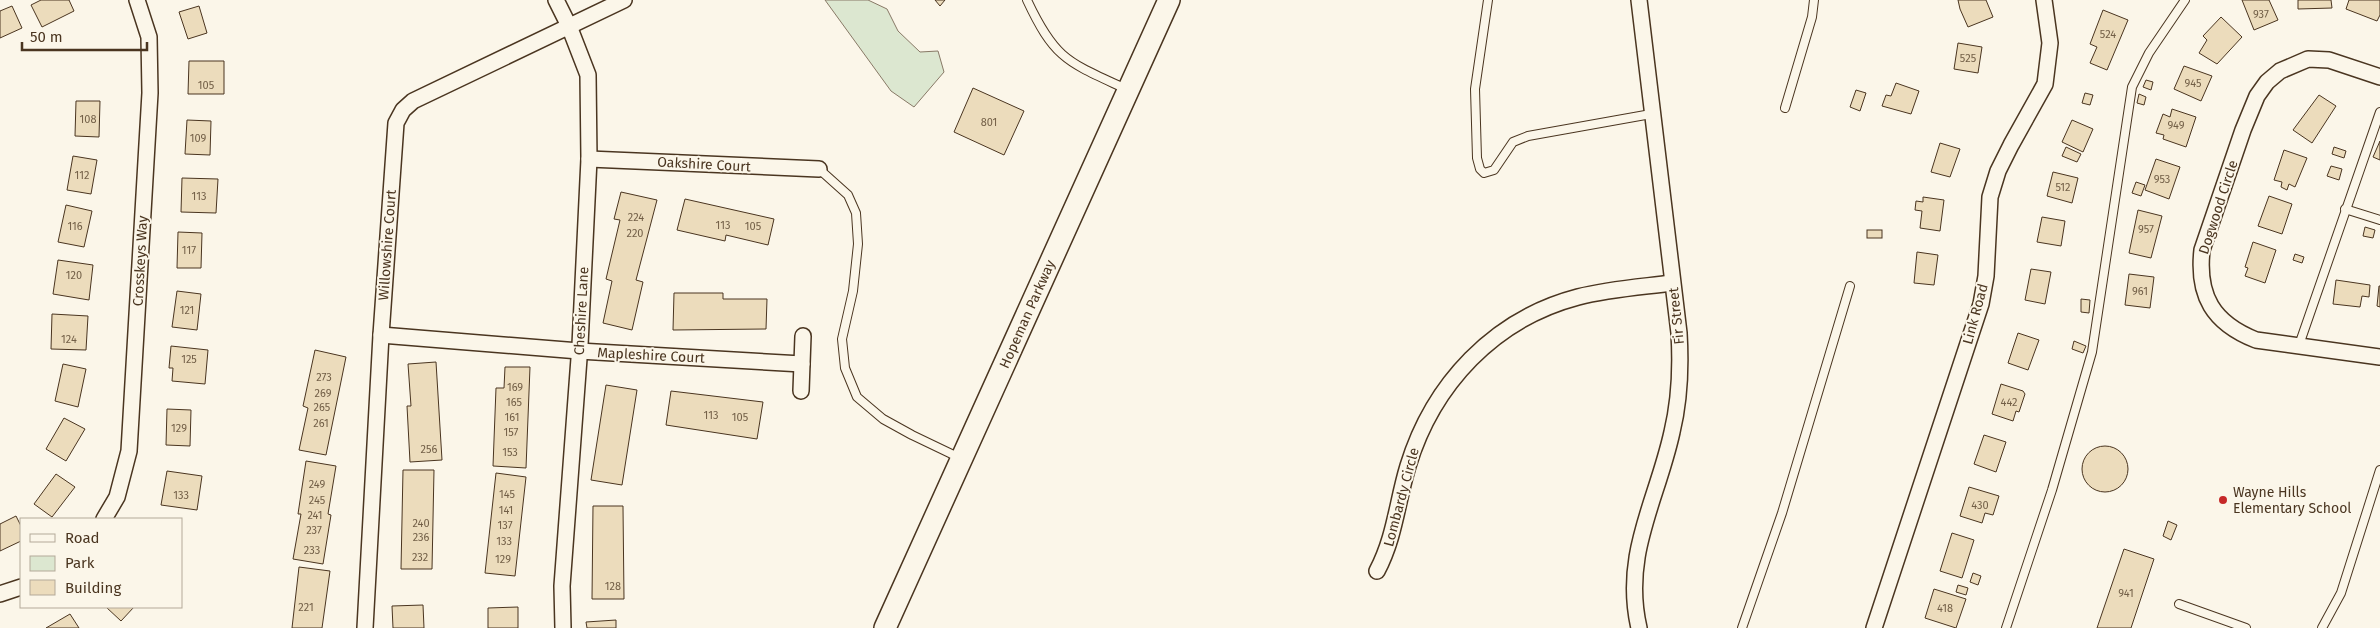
<svg xmlns="http://www.w3.org/2000/svg" width="2380" height="628" font-family="'Fira Sans',sans-serif">
<style>
.green{fill:#dce7d0;stroke:#887966}
.building{fill:#ecdcbc;stroke:#4a3520}
.lines{fill:none;stroke-linecap:round;stroke-linejoin:round}
.lane-casing{stroke:#4a3520;stroke-width:10}
.street-casing{stroke:#4a3520;stroke-width:18}
.secondary-casing{stroke:#4a3520;stroke-width:24}
.lane{stroke:#fbf6e9;stroke-width:8}
.street{stroke:#fbf6e9;stroke-width:15}
.secondary{stroke:#fbf6e9;stroke-width:21}
.poi-dot{fill:#c62828;stroke:#fbf6e9;stroke-width:2}
.labels{text-anchor:middle;stroke-width:4;stroke-linejoin:round;paint-order:stroke}
.number-label{font-size:11px;fill:#725f47}
.street-label{font-size:14px;fill:#4a3520;stroke:#fbf6e9}
.poi-label{font-size:14px;fill:#4a3520;stroke:#fbf6e9;text-anchor:start}
</style>
<rect width="100%" height="100%" fill="#fbf6e9"/>
<!-- green -->
<polygon class="green" points="825,0 868,0 887,9 898,31 920,52 938,51 944,72 914,107 891,91"/>
<!-- building -->
<g class="building">
<polygon points="41,0 69,0 74,11 42,27 31,5"/>
<polygon points="935,0 945,0 940,6"/>
<polygon points="1958,0 1986,0 1993,17 1968,27 1960,9"/>
<polygon points="2242,0 2269,0 2278,20 2254,30"/>
<polygon points="2298,0 2331,0 2332,8 2298,9"/>
<polygon points="2349,0 2380,0 2380,15 2377,21 2346,9"/>
<polygon points="12,6 22,28 0,38 0,11"/>
<polygon points="199,6 207,33 188,39 179,12"/>
<polygon points="2103,10 2128,20 2107,70 2090,63 2097,47 2090,44"/>
<polygon points="2221,17 2242,37 2217,64 2199,53 2207,40 2203,36"/>
<polygon points="1958,43 1982,47 1978,73 1954,69"/>
<polygon points="189,61 224,61 224,94 188,94"/>
<polygon points="2184,66 2212,76 2201,101 2174,89"/>
<polygon points="2146,80 2153,82 2151,90 2143,87"/>
<polygon points="1896,83 1919,91 1911,114 1882,106 1886,95 1891,96"/>
<polygon points="973,88 1024,111 1004,155 954,132"/>
<polygon points="1856,90 1866,93 1860,111 1850,107"/>
<polygon points="2085,93 2093,95 2090,105 2082,103"/>
<polygon points="2139,94 2146,97 2144,105 2137,103"/>
<polygon points="2319,95 2336,106 2312,143 2293,130"/>
<polygon points="76,101 100,101 99,137 75,136"/>
<polygon points="2172,109 2196,117 2186,147 2163,139 2164,135 2156,133 2163,114 2170,117"/>
<polygon points="187,120 211,121 210,155 185,154"/>
<polygon points="2072,120 2093,129 2083,152 2062,142"/>
<polygon points="2380,141 2380,160 2373,157"/>
<polygon points="1940,143 1960,149 1950,177 1931,172"/>
<polygon points="2066,147 2081,154 2077,162 2062,156"/>
<polygon points="2334,147 2346,151 2344,158 2332,154"/>
<polygon points="2284,150 2307,158 2295,187 2289,184 2287,190 2281,187 2282,182 2274,180"/>
<polygon points="73,156 97,160 91,194 67,190"/>
<polygon points="2156,159 2180,167 2169,199 2145,190"/>
<polygon points="2331,166 2342,169 2339,180 2327,176"/>
<polygon points="2053,172 2078,178 2072,203 2047,196"/>
<polygon points="182,178 218,179 216,213 181,212"/>
<polygon points="2136,182 2145,185 2141,196 2132,193"/>
<polygon points="621,192 657,200 636,280 643,282 632,330 603,323 612,281 606,279 620,220 614,219"/>
<polygon points="2269,196 2292,204 2282,234 2258,226"/>
<polygon points="1923,197 1944,200 1940,231 1920,228 1922,211 1915,210 1916,201 1923,202"/>
<polygon points="685,199 774,219 768,245 726,235 725,241 677,230"/>
<polygon points="66,205 92,211 84,247 58,242"/>
<polygon points="2138,210 2162,216 2151,258 2129,253"/>
<polygon points="2042,217 2065,221 2061,246 2037,242"/>
<polygon points="2365,227 2375,230 2373,238 2363,236"/>
<rect x="1867" y="230" width="15" height="8"/>
<polygon points="178,232 202,233 201,268 177,268"/>
<polygon points="2253,242 2276,250 2265,283 2245,276 2248,268 2245,267"/>
<polygon points="1917,252 1938,255 1934,285 1914,283"/>
<polygon points="2295,254 2304,257 2302,263 2293,260"/>
<polygon points="58,260 93,265 89,300 53,294"/>
<polygon points="2031,269 2051,272 2045,304 2025,300"/>
<polygon points="2129,274 2154,277 2150,308 2125,305"/>
<polygon points="2336,280 2370,285 2369,297 2362,296 2360,307 2333,304"/>
<polygon points="2379,286 2380,286 2380,307 2377,306"/>
<polygon points="177,291 201,294 197,330 172,327"/>
<polygon points="674,293 723,293 723,299 767,299 766,329 673,330"/>
<polygon points="2081,299 2090,300 2089,313 2081,312"/>
<polygon points="52,314 88,316 86,350 51,349"/>
<polygon points="2018,333 2039,340 2028,370 2008,363"/>
<polygon points="2074,341 2086,346 2083,353 2072,349"/>
<polygon points="171,346 208,350 205,384 172,381 173,368 169,368"/>
<polygon points="315,350 346,357 326,455 299,450 308,408 303,406"/>
<polygon points="436,362 442,460 410,462 407,406 411,406 408,364"/>
<polygon points="63,364 86,369 78,407 55,401"/>
<polygon points="505,367 530,367 526,468 493,466 496,388 504,388"/>
<polygon points="2001,384 2023,391 2025,394 2019,412 2016,411 2013,421 1992,414"/>
<polygon points="606,385 637,390 622,485 591,480"/>
<polygon points="671,391 763,402 757,439 666,425"/>
<polygon points="167,409 191,410 190,446 166,445"/>
<polygon points="64,418 85,429 66,461 46,449"/>
<polygon points="1984,435 2006,442 1996,472 1974,464"/>
<circle cx="2105" cy="469" r="23"/>
<polygon points="306,461 336,466 328,514 331,515 323,564 293,559 301,514 298,514"/>
<polygon points="403,470 434,470 432,569 401,569"/>
<polygon points="167,471 202,476 197,510 161,505"/>
<polygon points="496,473 526,477 515,576 485,573"/>
<polygon points="56,474 75,487 52,517 34,504"/>
<polygon points="1969,487 1999,496 1993,515 1985,513 1982,523 1960,516"/>
<polygon points="593,506 623,506 624,599 592,599"/>
<polygon points="16,516 21,526 21,541 0,551 0,524"/>
<polygon points="2168,521 2177,525 2171,540 2163,536"/>
<polygon points="1952,533 1974,540 1962,578 1940,571"/>
<polygon points="2124,549 2154,559 2131,628 2097,628"/>
<polygon points="299,567 330,571 322,628 292,628"/>
<polygon points="1973,573 1981,576 1978,585 1970,582"/>
<polygon points="1958,585 1968,588 1966,595 1956,592"/>
<polygon points="1934,589 1966,599 1956,628 1925,618"/>
<polygon points="423,605 424,628 393,628 392,606"/>
<polygon points="106,607 134,607 121,621"/>
<polygon points="518,607 518,628 488,628 488,608"/>
<polygon points="70,614 79,628 46,628"/>
<polygon points="616,620 616,628 587,628 586,622"/>
</g>
<g class="lines">
<!-- lane casing -->
<g class="lane-casing">
<g id="lane">
<path d="M1027,0C1055,60 1068,62 1126,89"/>
<polyline points="1488,0 1475,89 1477,158 1480,169 1484,173 1494,170 1513,142 1528,136 1651,114"/>
<polyline points="1785,108 1812,17 1814,0"/>
<polyline points="819,169 848,195 856,213 858,244 853,291 842,339 845,368 857,397 883,419 912,435 960,458"/>
<polyline points="2345,209 2380,220"/>
<polyline points="2299,345 2380,112"/>
<polyline points="2179,604 2246,628"/>
<polyline points="1742,628 1782,513 1850,286"/>
<polyline points="2006,628 2052,490 2092,352 2132,87 2149,53 2185,0"/>
<polyline points="2322,628 2341,593 2380,470"/>
</g>
</g>
<!-- street casing -->
<g class="street-casing">
<g id="street">
<polyline points="556,0 569,26 588,75 589,159 580,345 562,586 563,628"/>
<path d="M2380,77L2329,60L2308,59L2280,71L2267,82L2257,96L2243,130L2202,250C2197,296 2213,323 2256,340L2380,357"/>
<polyline points="589,159 819,169"/>
<polyline points="381,335 579,351 802,364"/>
<polyline points="801,391 803,336"/>
<polyline points="104,519 117,497 129,451 150,93 149,37 137,0"/>
<path d="M1377,571C1395,537 1397,502 1408,466C1433,384 1494,319 1578,297C1609,289 1641,287 1672,283"/>
<polyline points="0,594 21,587"/>
<polyline points="365,628 381,335 396,123 403,110 413,101 624,0"/>
<path d="M1639,628C1622,554 1657,501 1672,432C1680,399 1681,366 1679,333L1639,0"/>
<polyline points="1874,628 1981,304 1986,276 1990,197 1998,171 2011,145 2045,84 2050,43 2044,0"/>
</g>
</g>
<!-- secondary casing -->
<g class="secondary-casing">
<polyline id="secondary" points="885,628 1169,0"/>
</g>
<!-- lane -->
<use href="#lane" class="lane"/>
<!-- street -->
<use href="#street" class="street"/>
<!-- secondary -->
<use href="#secondary" class="secondary"/>
</g>
<!-- markers -->
<circle class="poi-dot" cx="2223" cy="500" r="5"/>
<g class="labels">
<!-- number labels -->
<g class="number-label">
<text x="2261" y="18">937</text>
<text x="2108" y="38">524</text>
<text x="1968" y="62">525</text>
<text x="2193" y="87">945</text>
<text x="206" y="89">105</text>
<text x="88" y="123">108</text>
<text x="989" y="126">801</text>
<text x="2176" y="129">949</text>
<text x="198" y="142">109</text>
<text x="82" y="179">112</text>
<text x="2162" y="183">953</text>
<text x="2063" y="191">512</text>
<text x="199" y="200">113</text>
<text x="636" y="221">224</text>
<text x="723" y="229">113</text>
<text x="75" y="230">116</text>
<text x="753" y="230">105</text>
<text x="2146" y="233">957</text>
<text x="635" y="237">220</text>
<text x="189" y="254">117</text>
<text x="74" y="279">120</text>
<text x="2140" y="295">961</text>
<text x="187" y="314">121</text>
<text x="69" y="343">124</text>
<text x="189" y="363">125</text>
<text x="324" y="381">273</text>
<text x="515" y="391">169</text>
<text x="323" y="397">269</text>
<text x="514" y="406">165</text>
<text x="2009" y="406">442</text>
<text x="322" y="411">265</text>
<text x="711" y="419">113</text>
<text x="512" y="421">161</text>
<text x="740" y="421">105</text>
<text x="321" y="427">261</text>
<text x="179" y="432">129</text>
<text x="511" y="436">157</text>
<text x="429" y="453">256</text>
<text x="510" y="456">153</text>
<text x="317" y="488">249</text>
<text x="507" y="498">145</text>
<text x="181" y="499">133</text>
<text x="317" y="504">245</text>
<text x="1980" y="509">430</text>
<text x="506" y="514">141</text>
<text x="315" y="519">241</text>
<text x="421" y="527">240</text>
<text x="505" y="529">137</text>
<text x="314" y="534">237</text>
<text x="421" y="541">236</text>
<text x="504" y="545">133</text>
<text x="312" y="554">233</text>
<text x="420" y="561">232</text>
<text x="503" y="563">129</text>
<text x="613" y="590">128</text>
<text x="2126" y="597">941</text>
<text x="306" y="611">221</text>
<text x="1945" y="612">418</text>
</g>
<!-- street labels -->
<g class="street-label">
<text transform="translate(704 164) rotate(3)" y="5">Oakshire Court</text>
<text transform="translate(2218 207) rotate(-72)" y="5">Dogwood Circle</text>
<text transform="translate(387 245) rotate(-86)" y="5">Willowshire Court</text>
<text transform="translate(140 261) rotate(-87)" y="5">Crosskeys Way</text>
<text transform="translate(581 311) rotate(-87)" y="5">Cheshire Lane</text>
<text transform="translate(1027 314) rotate(-66)" y="5">Hopeman Parkway</text>
<text transform="translate(1975 314) rotate(-75)" y="5">Link Road</text>
<text transform="translate(1676 316) rotate(-96)" y="5">Fir Street</text>
<text transform="translate(651 355) rotate(3)" y="5">Mapleshire Court</text>
<text transform="translate(1401 497) rotate(-75)" y="5">Lombardy Circle</text>
</g>
<!-- poi labels -->
<g class="poi-label">
<text x="2233" y="497">Wayne Hills<tspan x="2233" dy="16">Elementary School</tspan></text>
</g>
</g>
<!-- legend -->
<rect x="20" y="518" width="162" height="90" fill="#fbf6e9" stroke="#b4a999"/>
<rect x="30" y="534" width="25" height="8" fill="#fbf6e9" stroke="#b4a999"/>
<text x="65" y="543" font-size="15" fill="#4a3520">Road</text>
<rect x="30" y="556" width="25" height="15" fill="#dce7d0" stroke="#b4a999"/>
<text x="65" y="568" font-size="15" fill="#4a3520">Park</text>
<rect x="30" y="580" width="25" height="15" fill="#ecdcbc" stroke="#b4a999"/>
<text x="65" y="593" font-size="15" fill="#4a3520">Building</text>
<!-- scale -->
<path d="M22 42v8h125v-8" fill="none" stroke="#4a3520" stroke-width="2.5"/>
<text x="30" y="42" font-size="15" fill="#4a3520" stroke="#fbf6e9" stroke-width="4" paint-order="stroke">50 m</text>
</svg>
